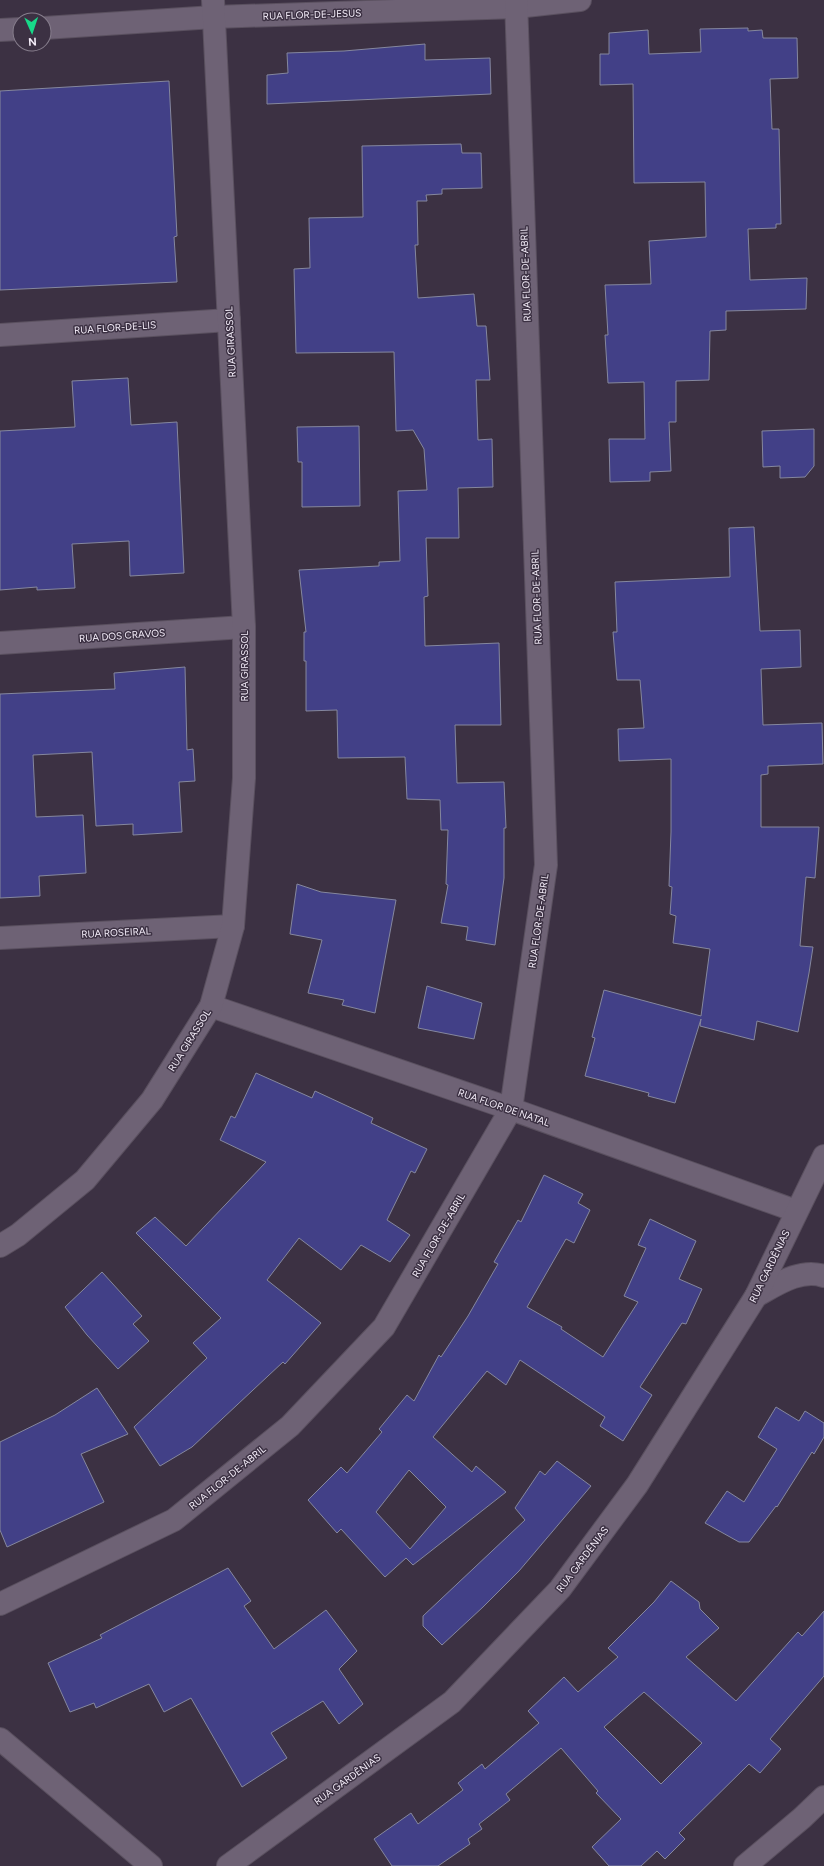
<svg xmlns="http://www.w3.org/2000/svg" width="824" height="1866" font-family="Figtree,sans-serif">
<style>
.building{fill:#424087;stroke:#85879e;fill-rule:evenodd}
.lines{fill:none;stroke-linecap:round;stroke-linejoin:round}
.street-casing{stroke:#5a505f;stroke-width:24}
.street{stroke:#6e6275;stroke-width:22}
.labels{text-anchor:middle;stroke-width:3;stroke-linejoin:round;paint-order:stroke}
.street-label{font-size:10px;fill:#f5eefa;stroke:#3c3143}
</style>
<rect width="100%" height="100%" fill="#3c3143"/>
<!-- building -->
<g class="building">
<polygon points="748,28 748,31 762,30 763,38 797,38 798,78 770,79 772,129 779,129 781,224 776,224 776,228 748,229 750,280 807,278 806,309 726,311 726,330 710,331 709,380 676,381 676,422 669,422 671,471 650,472 650,481 610,482 609,439 645,439 644,382 608,383 605,335 608,335 605,285 651,284 649,241 706,237 705,182 634,183 633,84 600,85 600,54 609,54 609,33 648,30 649,54 701,52 700,29"/>
<polygon points="425,44 425,60 490,58 491,94 267,104 267,75 288,73 287,53 344,51"/>
<polygon points="169,81 177,236 174,237 177,282 0,290 0,91"/>
<polygon points="461,144 462,153 481,153 482,188 442,189 442,194 426,195 427,201 417,201 418,245 415,245 418,298 474,294 477,326 486,326 490,380 476,380 478,440 492,439 493,487 458,488 459,538 426,538 428,596 424,597 425,646 499,643 501,725 455,725 457,783 504,782 506,828 504,828 504,878 495,945 466,940 468,927 441,923 448,885 446,884 448,830 441,830 440,800 407,799 405,757 338,758 337,710 306,711 306,661 304,661 304,632 306,632 299,570 379,566 379,562 400,561 398,491 427,490 424,449 413,430 396,431 394,352 296,353 294,269 310,268 309,218 363,217 362,146"/>
<polygon points="128,378 131,425 177,422 184,573 130,576 129,541 72,544 75,588 37,590 37,587 0,590 0,431 75,427 72,381"/>
<polygon points="359,426 360,506 302,507 302,462 298,462 297,427"/>
<polygon points="814,429 814,466 805,477 780,478 780,466 763,467 762,431"/>
<polygon points="754,527 760,631 800,630 801,667 761,669 763,725 822,723 823,764 768,766 768,774 761,775 761,827 819,827 815,878 806,877 800,946 813,947 809,973 798,1032 757,1021 754,1040 700,1026 701,1019 675,1103 648,1096 649,1093 585,1076 595,1038 592,1037 604,990 701,1016 710,949 673,943 676,916 670,914 672,887 669,886 671,832 671,759 619,761 618,729 644,728 640,680 617,680 613,632 617,632 615,582 730,577 729,528"/>
<polygon points="185,667 187,750 193,749 195,781 179,782 182,832 133,835 133,824 96,826 92,752 33,755 36,817 83,815 86,873 39,876 40,896 0,898 0,694 115,689 114,673"/>
<polygon points="297,884 321,892 396,900 375,1013 342,1005 344,1000 308,993 322,940 290,934"/>
<polygon points="427,986 482,1003 474,1039 418,1028"/>
<polygon points="256,1073 312,1098 315,1091 373,1118 371,1123 427,1149 415,1173 411,1171 387,1220 410,1235 390,1262 361,1245 341,1270 299,1238 267,1280 321,1323 285,1364 283,1362 192,1447 160,1466 134,1427 207,1358 193,1343 221,1318 136,1233 155,1217 186,1246 266,1162 220,1140 231,1116 235,1118"/>
<path d="M544,1175L583,1194L578,1203L590,1210L574,1243L566,1239L527,1307L562,1327L561,1329L603,1357L638,1302L624,1296L646,1248L638,1245L650,1219L696,1241L679,1279L702,1289L686,1324L682,1323L640,1387L652,1395L623,1441L600,1426L605,1417L520,1360L506,1385L487,1371L433,1437L472,1472L476,1466L506,1492L413,1565L406,1558L385,1577L341,1529L337,1533L308,1500L341,1467L347,1473L382,1432L379,1429L407,1395L414,1401L439,1355L441,1357L468,1316L498,1264L494,1262L518,1220L521,1222ZM409,1470L446,1507L410,1549L376,1512Z"/>
<polygon points="102,1272 142,1316 133,1324 149,1341 118,1369 87,1335 65,1307"/>
<polygon points="97,1388 128,1434 81,1454 104,1502 7,1547 0,1530 0,1442 55,1415"/>
<polygon points="776,1407 799,1421 805,1411 824,1423 824,1437 814,1454 812,1452 777,1507 776,1506 749,1542 739,1542 705,1523 727,1491 744,1502 777,1449 758,1437"/>
<polygon points="557,1461 591,1486 519,1571 483,1607 442,1645 423,1626 423,1616 525,1520 515,1508 540,1471 545,1475"/>
<polygon points="228,1568 251,1601 244,1606 274,1649 326,1610 357,1651 339,1669 363,1704 339,1724 323,1701 271,1733 287,1758 242,1787 191,1698 164,1712 149,1684 96,1708 94,1703 70,1712 48,1663 102,1638 100,1635"/>
<path d="M671,1581L699,1602L700,1609L719,1628L686,1657L736,1701L798,1632L802,1636L824,1611V1676L770,1739L781,1749L760,1773L749,1764L679,1833L685,1839L665,1859L657,1851L641,1866H609L592,1847L621,1819L596,1793L598,1791L561,1748L506,1794L510,1800L479,1824L482,1829L468,1839L470,1844L438,1866H392L374,1839L411,1813L418,1824L463,1790L458,1783L482,1764L485,1769L539,1723L528,1711L564,1677L578,1692L618,1657L608,1648L654,1602ZM644,1692L702,1743L661,1784L604,1727Z"/>
</g>
<g class="lines">
<!-- street casing -->
<g class="street-casing">
<g id="street">
<polyline points="44,28 214,17 516,7 580,0"/>
<polyline points="0,30 20,29"/>
<polyline points="0,335 229,320"/>
<polyline points="0,643 244,627"/>
<polyline points="0,938 233,926"/>
<polyline points="211,1006 511,1109 796,1211"/>
<polyline points="0,1246 18,1235 85,1180 152,1100 211,1006 233,926 244,778 244,627 213,0"/>
<path d="M756,1296C776,1285 800,1268 824,1276"/>
<polyline points="0,1604 174,1520 290,1426 384,1327 511,1109 546,865 516,0"/>
<polyline points="0,1739 151,1866"/>
<polyline points="228,1866 452,1702 560,1589 637,1485 756,1296 824,1156"/>
<polyline points="745,1866 802,1818 824,1797"/>
</g>
</g>
<!-- street -->
<use href="#street" class="street"/>
</g>
<g class="labels">
<!-- street labels -->
<g class="street-label">
<text transform="translate(312 14) rotate(-2)" y="4">RUA FLOR-DE-JESUS</text>
<text transform="translate(525 274) rotate(-92)" y="4">RUA FLOR-DE-ABRIL</text>
<text transform="translate(115 327) rotate(-4)" y="4">RUA FLOR-DE-LIS</text>
<text transform="translate(230 342) rotate(-93)" y="4">RUA GIRASSOL</text>
<text transform="translate(536 597) rotate(-92)" y="4">RUA FLOR-DE-ABRIL</text>
<text transform="translate(122 635) rotate(-4)" y="4">RUA DOS CRAVOS</text>
<text transform="translate(244 666) rotate(-90)" y="4">RUA GIRASSOL</text>
<text transform="translate(538 921) rotate(-82)" y="4">RUA FLOR-DE-ABRIL</text>
<text transform="translate(116 932) rotate(-3)" y="4">RUA ROSEIRAL</text>
<text transform="translate(189 1040) rotate(-58)" y="4">RUA GIRASSOL</text>
<text transform="translate(504 1107) rotate(19)" y="4">RUA FLOR DE NATAL</text>
<text transform="translate(438 1235) rotate(-60)" y="4">RUA FLOR-DE-ABRIL</text>
<text transform="translate(769 1266) rotate(-64)" y="4">RUA GARDÊNIAS</text>
<text transform="translate(227 1477) rotate(-39)" y="4">RUA FLOR-DE-ABRIL</text>
<text transform="translate(582 1559) rotate(-53)" y="4">RUA GARDÊNIAS</text>
<text transform="translate(347 1779) rotate(-36)" y="4">RUA GARDÊNIAS</text>
</g>
</g>
<!-- north arrow -->
<g transform="translate(32 32) rotate(177)"><circle r="19" fill="#3c3143" stroke="#867d8c"/>
<path d="M0-3L7 15L0 10L-7 15Z" fill="#18d989"/>
<text y="-6" font-size="11" font-weight="bold" text-anchor="middle" fill="#f5eefa">N</text>
</g>
</svg>
